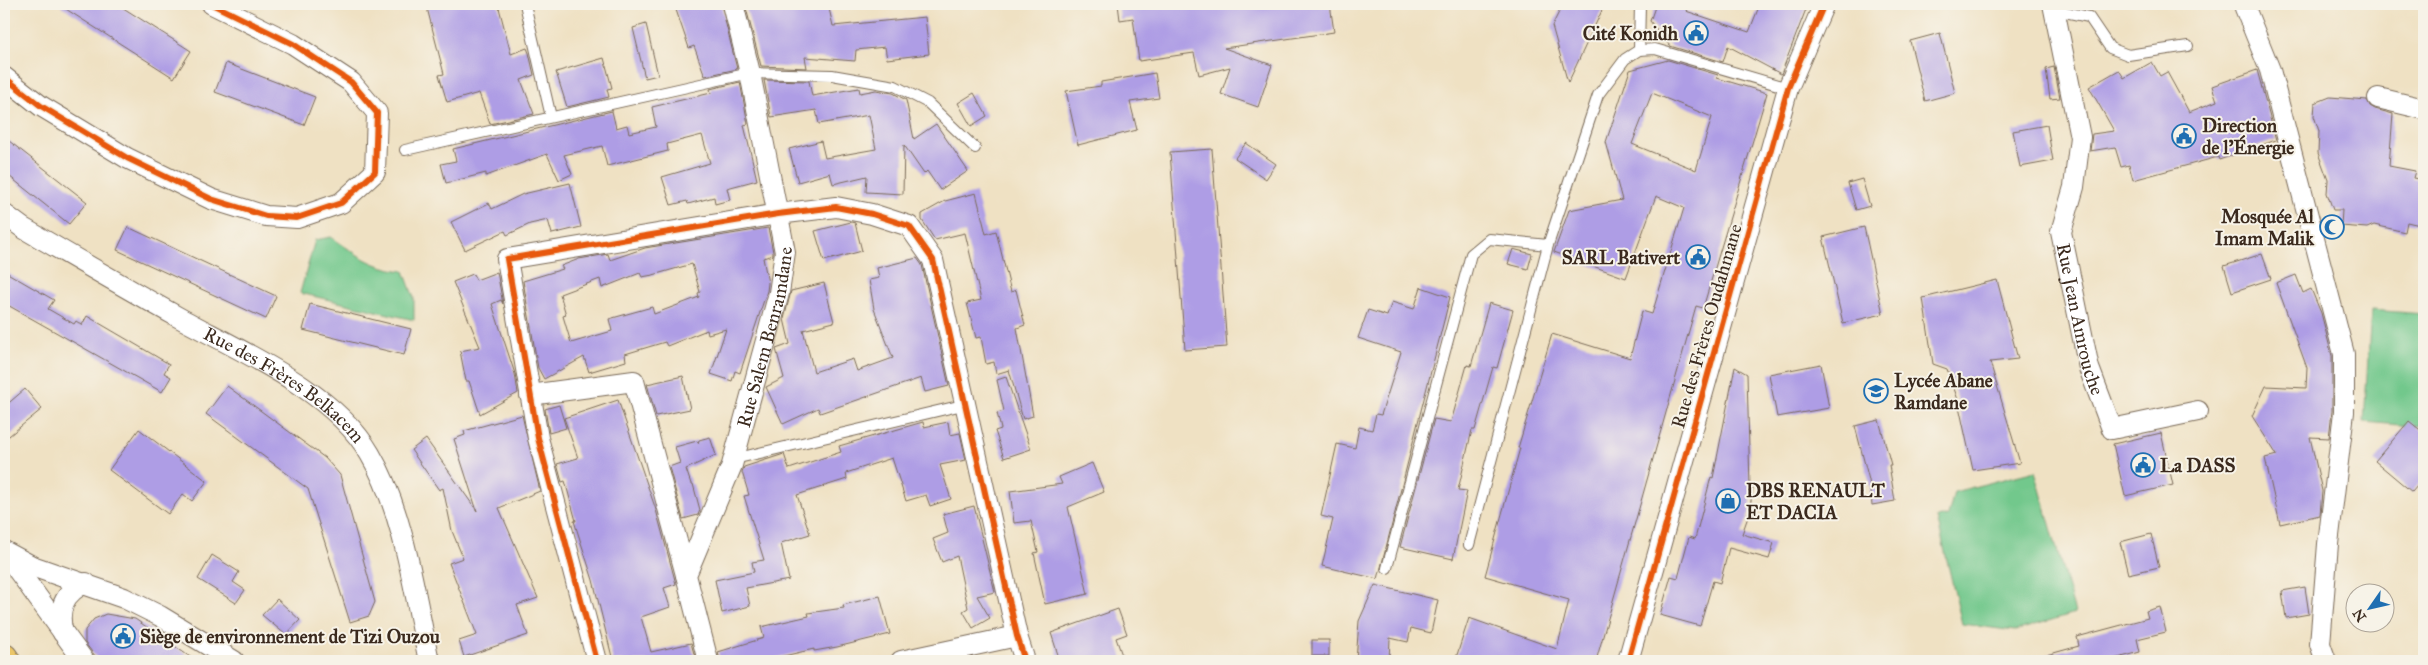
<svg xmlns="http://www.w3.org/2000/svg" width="2428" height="665" font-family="'IM FELL Great Primer',serif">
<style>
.green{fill:#72c88c;stroke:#567955}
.building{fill:#ae9de5;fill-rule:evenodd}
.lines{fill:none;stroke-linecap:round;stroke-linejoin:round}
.service-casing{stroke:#7a6a58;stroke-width:12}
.minor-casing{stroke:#7a6a58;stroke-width:22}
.primary-casing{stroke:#7a6a58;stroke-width:30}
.service{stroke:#fff;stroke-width:10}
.minor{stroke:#fff;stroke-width:20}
.primary{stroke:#ebc669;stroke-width:28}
.cycleway-casing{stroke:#f7f3e8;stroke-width:9}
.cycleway{stroke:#e8590c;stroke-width:6}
.labels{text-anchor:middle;stroke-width:4;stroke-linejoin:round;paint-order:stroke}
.poi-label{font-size:19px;font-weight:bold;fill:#3b2a1e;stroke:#f7f3e8;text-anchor:start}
.street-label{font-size:19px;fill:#3b2a1e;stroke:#f7f3e8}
</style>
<rect width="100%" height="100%" fill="#f7f3e8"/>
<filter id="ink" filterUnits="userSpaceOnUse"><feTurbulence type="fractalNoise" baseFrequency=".02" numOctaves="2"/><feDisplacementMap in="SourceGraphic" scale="10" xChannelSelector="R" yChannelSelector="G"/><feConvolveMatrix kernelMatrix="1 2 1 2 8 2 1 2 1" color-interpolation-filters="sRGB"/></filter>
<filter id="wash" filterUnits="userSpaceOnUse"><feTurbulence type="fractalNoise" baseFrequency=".0096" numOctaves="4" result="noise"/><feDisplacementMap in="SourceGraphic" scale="20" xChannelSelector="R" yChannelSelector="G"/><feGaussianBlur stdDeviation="1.12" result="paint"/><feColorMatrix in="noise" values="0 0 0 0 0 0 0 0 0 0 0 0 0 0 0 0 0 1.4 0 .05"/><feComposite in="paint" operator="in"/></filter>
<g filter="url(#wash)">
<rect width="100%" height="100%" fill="#efe1c3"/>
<!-- green -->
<g class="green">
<path d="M331,237C358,255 371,267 404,271L414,298V320L300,293L315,240Z"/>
<polygon points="2371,310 2424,314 2424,427 2364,422"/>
<polygon points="2035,471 2075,613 2015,631 1962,624 1937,518 1948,516 1954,492"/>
</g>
<g id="blocks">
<!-- building -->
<g class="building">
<polygon points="58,4 117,4 191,51 174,78"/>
<polygon points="426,4 498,4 511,54 527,48 529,53 534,75 521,80 534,114 490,124 479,93 447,102 439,75 444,74"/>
<polygon points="674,4 721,4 737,69 705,76 694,46 689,48"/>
<polygon points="745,4 828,4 833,26 925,17 929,54 887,59 885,47 856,50 855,61 805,57 807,68 761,66"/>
<polygon points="1118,4 1241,4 1241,7 1264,4 1330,4 1334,32 1224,48 1272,65 1258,107 1221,94 1230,67 1199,75 1194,53 1139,61 1133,18 1120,20"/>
<polygon points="1563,4 1605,4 1568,83 1552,26"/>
<polygon points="1656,4 1689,4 1686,11 1749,32 1760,4 1808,4 1781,74 1728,46 1723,62 1670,46 1650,21"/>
<polygon points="646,24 658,75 645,78 633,28"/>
<polygon points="1940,33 1955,93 1925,101 1910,41"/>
<polygon points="604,58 612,88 607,89 609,97 567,107 556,72"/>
<path d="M1668,60L1718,75L1717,78L1767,93L1703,308L1696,306L1596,661H1455L1469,618L1557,649L1569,600L1485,576L1520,448H1518L1552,334L1630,358L1642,311L1652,314L1684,208L1656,196L1626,278L1554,252L1569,210L1622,200L1606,142L1630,70ZM1652,93L1712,117L1696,170L1632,144Z"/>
<polygon points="2152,62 2160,76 2167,72 2189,112 2217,101 2212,86 2257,70 2276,140 2219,160 2218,157 2133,180 2129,165 2121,167 2115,147 2090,151 2092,134 2114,131 2089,87 2119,70 2124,78"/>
<polygon points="226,63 315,97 304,125 215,92"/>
<polygon points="2054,67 2060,98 2050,99 2046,69"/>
<polygon points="1155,73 1159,98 1130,102 1137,130 1078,145 1066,91 1101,86 1101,82"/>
<polygon points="764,80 809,81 812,96 859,88 860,93 876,90 893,93 906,100 914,139 936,124 968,171 940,190 927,171 924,174 904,145 903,194 866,192 867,176 833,184 830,173 798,182 789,149 821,141 825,158 876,149 869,115 819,124 816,110 771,117"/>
<polygon points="740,82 748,124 744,125 757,180 727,188 730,200 715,204 714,197 688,204 687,201 671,205 662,177 710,163 702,135 667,144 668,151 607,166 602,146 564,155 572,174 559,180 547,154 486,176 486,173 446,183 441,164 456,161 453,149 612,111 616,128 627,125 629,133 656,127 652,107 711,93 710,89"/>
<polygon points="974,93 987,116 971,126 958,103"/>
<polygon points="2330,97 2367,100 2370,106 2375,109 2393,114 2389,166 2415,171 2413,178 2424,180 2424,226 2407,222 2405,232 2374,225 2367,228 2341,226 2342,210 2333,210 2327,193 2328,180 2318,153 2319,131 2314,116 2315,103"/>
<polygon points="2047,125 2053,161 2020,167 2013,131"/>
<polygon points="4,137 87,202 69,224 4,172"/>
<polygon points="1246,143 1276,164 1266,179 1235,158"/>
<polygon points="1212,149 1227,347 1185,350 1170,152"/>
<polygon points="1862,179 1870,206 1856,210 1848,183"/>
<polygon points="570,183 581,227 552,234 548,220 530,224 507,235 505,231 465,250 451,222 489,203 492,209 523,194"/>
<polygon points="976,193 986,234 996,231 1011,292 1016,290 1025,325 1017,328 1033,416 1023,419 1009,370 996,374 994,362 986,364 981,337 976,338 967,303 981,300 965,233 935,240 922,220 922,214 945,201"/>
<polygon points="851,222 855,223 862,251 824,261 815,231"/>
<polygon points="128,227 276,296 266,319 117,250"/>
<polygon points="1864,227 1883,314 1843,323 1823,237"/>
<path d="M768,228L773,252V255L763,258L768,283L767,291L740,373L735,371L732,381L711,374L726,329L708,334L707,330L667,346L665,342L625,354L626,361L589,372L584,357L544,379L538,368L523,281L563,269L561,266L579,259L608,254L610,260L645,248ZM692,264L700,292L698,293L699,297L654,314L652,307L609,319L612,331L571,343L563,316L566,315L560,294L600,279L602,288L640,273L642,277L653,275Z"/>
<polygon points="1513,249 1532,254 1528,269 1508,264"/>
<polygon points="2262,254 2271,279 2232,292 2224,266"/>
<polygon points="917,258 922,265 949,386 925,392 921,378 820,413 818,408 783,424 766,387 784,378 776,349 790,344 784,319 791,291 824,283 834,322 803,330 814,372 853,359 857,371 893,358 874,309 869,280 879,278 877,268"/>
<polygon points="4,271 54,300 48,309 74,324 76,321 82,325 87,316 169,364 164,373 171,377 162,392 4,303"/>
<polygon points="497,272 503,304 501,300 492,304 515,374 518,393 480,414 469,381 466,381 460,351 480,347 453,282 473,274 476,280"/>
<polygon points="2296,275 2303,293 2311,289 2321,313 2332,356 2332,411 2329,438 2310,437 2322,491 2320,515 2280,524 2265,458 2277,455 2252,416 2266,386 2306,388 2307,368 2276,283"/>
<polygon points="1997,280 2018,359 1990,362 2020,463 1973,470 1957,397 1947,369 1933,364 1923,298"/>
<polygon points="1421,287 1450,297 1378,579 1322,566 1333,519 1321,516 1337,444 1355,448 1359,427 1372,430 1376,414 1381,415 1401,352 1358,338 1368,310 1387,316 1392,302 1414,309"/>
<polygon points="1489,303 1513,310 1497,368 1493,367 1475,430 1472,430 1458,490 1467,491 1453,559 1400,547 1434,419 1451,422 1467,365 1471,366"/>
<polygon points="310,304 411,329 404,355 303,330"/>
<polygon points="1821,364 1829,408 1777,417 1769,374"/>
<polygon points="1735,367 1747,374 1750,487 1753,487 1749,514 1742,534 1774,543 1769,559 1729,548 1720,583 1713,581 1700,626 1660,615 1671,576 1678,578 1689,537 1695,539 1711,477 1713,478"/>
<polygon points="683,376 690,409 656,416 647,384"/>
<polygon points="1006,377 1031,449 1004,458 995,431 1001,429 997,413 1004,411 997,380"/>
<polygon points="227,386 325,458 340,475 375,602 369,616 350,622 308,489 206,414"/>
<polygon points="25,389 42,409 4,440 4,407"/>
<polygon points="618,400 656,510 676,584 664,588 670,607 641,617 651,652 691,643 696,661 613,661 593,580 574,521 576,521 565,481 562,482 557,464 578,458 564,418"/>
<polygon points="559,405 566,428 549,433 545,409"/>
<polygon points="522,415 540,491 499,508 538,598 517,605 528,635 464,657 459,641 477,635 449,563 463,558 452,531 443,488 439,490 411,450 426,439 477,511 454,439 465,435 464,431"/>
<polygon points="1879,420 1891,465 1889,465 1895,501 1872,505 1869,480 1855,426"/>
<polygon points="2409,421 2424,433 2424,478 2412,492 2375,461"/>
<polygon points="923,422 924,427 948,422 950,435 960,433 966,460 940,465 951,499 930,506 926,495 906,501 892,458 846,473 847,479 797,495 810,534 781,543 789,580 746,588 750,606 722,613 715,580 754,572 752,562 764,560 744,496 749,495 742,472 744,467 784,454 789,469 841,452 839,446"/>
<polygon points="139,429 207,481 192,501 183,494 168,514 109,470"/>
<polygon points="2161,433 2173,485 2125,496 2113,444"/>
<polygon points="710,437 716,455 686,469 691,484 693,484 700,510 698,515 683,519 669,467 680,463 675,447 697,441 698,443 699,440"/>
<polygon points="1092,463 1104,492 1068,507 1088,594 1045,604 1034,553 1038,552 1031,521 1014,523 1010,491 1062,484 1059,477"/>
<polygon points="974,506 995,592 977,596 990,618 973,628 963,611 968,608 957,556 942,562 933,539 948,533 943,514"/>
<polygon points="2151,534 2159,567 2128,574 2120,542"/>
<polygon points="212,555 239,572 233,582 245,590 236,603 198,579"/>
<polygon points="1375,585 1438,600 1431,633 1411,628 1408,642 1390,638 1389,661 1356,661 1359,621"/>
<polygon points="2305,587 2309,614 2286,618 2282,591"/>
<polygon points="880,596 890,634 837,647 814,651 814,649 762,661 720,661 718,652 764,638 761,627 809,616 808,613 844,608 843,605"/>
<polygon points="277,599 300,620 286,635 262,615"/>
<polygon points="2160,607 2166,632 2137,639 2140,652 2107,661 2039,661 2039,657 2079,646 2077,637 2148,618 2146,611"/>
<polygon points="1118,609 1127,634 1116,638 1124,661 1060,661 1051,633"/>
<polygon points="106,614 135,619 196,661 99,661 85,643 85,630 94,619"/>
<rect x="1312" y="640" width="17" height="16"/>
</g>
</g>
</g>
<g filter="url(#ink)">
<use href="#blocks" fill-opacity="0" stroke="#7a6a58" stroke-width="1"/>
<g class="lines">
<!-- service casing -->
<g class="service-casing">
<g id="service">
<polyline points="525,4 551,117"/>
<polyline points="2055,10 2089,17 2110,48 2128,55 2188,46"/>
<polyline points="1639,50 1640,4"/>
<polyline points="405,150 750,73 832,75 895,86 928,103 975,148"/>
<polyline points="734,459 967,404"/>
<polyline points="1469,545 1548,245 1598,95 1625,59 1639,50 1655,49 1788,88"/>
<polyline points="1387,568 1471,254 1489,239 1548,245"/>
</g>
</g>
<!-- minor casing -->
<g class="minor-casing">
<g id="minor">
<path id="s1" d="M2053,4L2080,137L2074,187L2061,232L2089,368L2112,429L2198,411"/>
<polyline points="2247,4 2245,8 2270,70 2344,354 2344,412 2328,544 2320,644 2326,661"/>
<polyline points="4,77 41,106 127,158 211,199 266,216 297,218 341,203 375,172 377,113 351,82 293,44 212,4"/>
<polyline points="2378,98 2424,109"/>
<path id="s2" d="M4,214L23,228C75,258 126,288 178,317C240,351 334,391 370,454C404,511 415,597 429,661"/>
<polyline points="530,395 634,381 686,575"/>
<polyline points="4,551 32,566 124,598 160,616 234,661"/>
<polyline points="6,554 84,661"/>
<path d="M63,633C57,612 63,592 86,583"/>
<polyline points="597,661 538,438 507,259 778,214 836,207 872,214 909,226 933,260 1017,636 1025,661"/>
<path id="s3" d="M708,661L686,575L732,465L779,293L785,252L750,73L733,4"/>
<polyline points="901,661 1017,636"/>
<polyline points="1628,661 1788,88 1824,4"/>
</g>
</g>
<!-- primary casing -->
<g class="primary-casing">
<polyline id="primary" points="4,658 6,661"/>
</g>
<!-- service -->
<use href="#service" class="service"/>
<!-- minor -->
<use href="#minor" class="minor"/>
<!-- primary -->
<use href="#primary" class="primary"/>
<!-- cycleway casing -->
<g class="cycleway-casing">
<g id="cycleway">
<polyline points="4,77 41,106 127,158 211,199 266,216 297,218 341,203 375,172 377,113 351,82 293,44 212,4"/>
<polyline points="597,661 538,438 507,259 778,214 836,207 872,214 909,226 933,260 1017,636 1025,661"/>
<polyline points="1628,661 1788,88 1824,4"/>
</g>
</g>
<!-- cycleway -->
<use href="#cycleway" class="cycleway"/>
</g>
</g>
<!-- icons -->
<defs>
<g id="civic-ring" transform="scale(1.25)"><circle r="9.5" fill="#f7f3e8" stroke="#1f6fb2" stroke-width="1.5"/><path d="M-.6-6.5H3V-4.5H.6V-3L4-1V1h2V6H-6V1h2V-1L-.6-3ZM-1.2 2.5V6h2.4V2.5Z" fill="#1f6fb2"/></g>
<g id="mosque-ring" transform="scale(1.25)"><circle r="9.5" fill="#f7f3e8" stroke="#1f6fb2" stroke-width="1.5"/><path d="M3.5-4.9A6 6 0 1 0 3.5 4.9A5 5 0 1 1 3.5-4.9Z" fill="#1f6fb2"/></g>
<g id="school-ring" transform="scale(1.25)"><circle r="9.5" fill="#f7f3e8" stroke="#1f6fb2" stroke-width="1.5"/><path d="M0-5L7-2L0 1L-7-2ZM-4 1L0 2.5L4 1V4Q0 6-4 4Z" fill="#1f6fb2"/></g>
<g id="shop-ring" transform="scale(1.25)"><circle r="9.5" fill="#f7f3e8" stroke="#1f6fb2" stroke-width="1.5"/><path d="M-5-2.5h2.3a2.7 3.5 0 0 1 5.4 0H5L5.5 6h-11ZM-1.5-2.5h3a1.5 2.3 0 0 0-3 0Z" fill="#1f6fb2"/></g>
</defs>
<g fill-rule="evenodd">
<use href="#civic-ring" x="1696" y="33"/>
<use href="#civic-ring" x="2184" y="136"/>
<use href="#mosque-ring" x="2332" y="227"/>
<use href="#civic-ring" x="1698" y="257"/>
<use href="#school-ring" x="1876" y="391"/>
<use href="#civic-ring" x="2143" y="465"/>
<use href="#shop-ring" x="1728" y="501"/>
<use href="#civic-ring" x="123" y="636"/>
</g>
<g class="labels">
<!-- poi labels -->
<g class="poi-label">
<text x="1678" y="40" text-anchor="end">Cité Konidh</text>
<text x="2202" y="132">Direction<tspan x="2202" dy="22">de l'Énergie</tspan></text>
<text x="2314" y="223" text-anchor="end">Mosquée Al<tspan x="2314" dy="22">Imam Malik</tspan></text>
<text x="1680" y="264" text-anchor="end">SARL Bativert</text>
<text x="1894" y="387">Lycée Abane<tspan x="1894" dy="22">Ramdane</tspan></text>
<text x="2160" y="472">La DASS</text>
<text x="1746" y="497">DBS RENAULT<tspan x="1746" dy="22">ET DACIA</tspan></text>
<text x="140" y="643">Siège de environnement de Tizi Ouzou</text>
</g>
<!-- street labels -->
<g class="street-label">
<text dy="7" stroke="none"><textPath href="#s1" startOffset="322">Rue Jean Amrouche</textPath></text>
<text transform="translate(1706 326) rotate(-74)" y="7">Rue des Frères Oudahmane</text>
<text dy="7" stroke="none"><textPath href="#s3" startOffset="340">Rue Salem Benramdane</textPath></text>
<text dy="7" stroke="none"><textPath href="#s2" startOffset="329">Rue des Frères Belkacem</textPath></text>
</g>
</g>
<!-- margin -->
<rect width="2428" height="665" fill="none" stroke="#f7f3e8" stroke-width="20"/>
<!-- north arrow -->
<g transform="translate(2370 608) rotate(236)"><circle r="24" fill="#f7f3e8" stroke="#aca397"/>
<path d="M0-4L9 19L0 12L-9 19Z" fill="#1f6fb2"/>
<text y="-8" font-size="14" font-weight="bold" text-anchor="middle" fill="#3b2a1e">N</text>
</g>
</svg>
